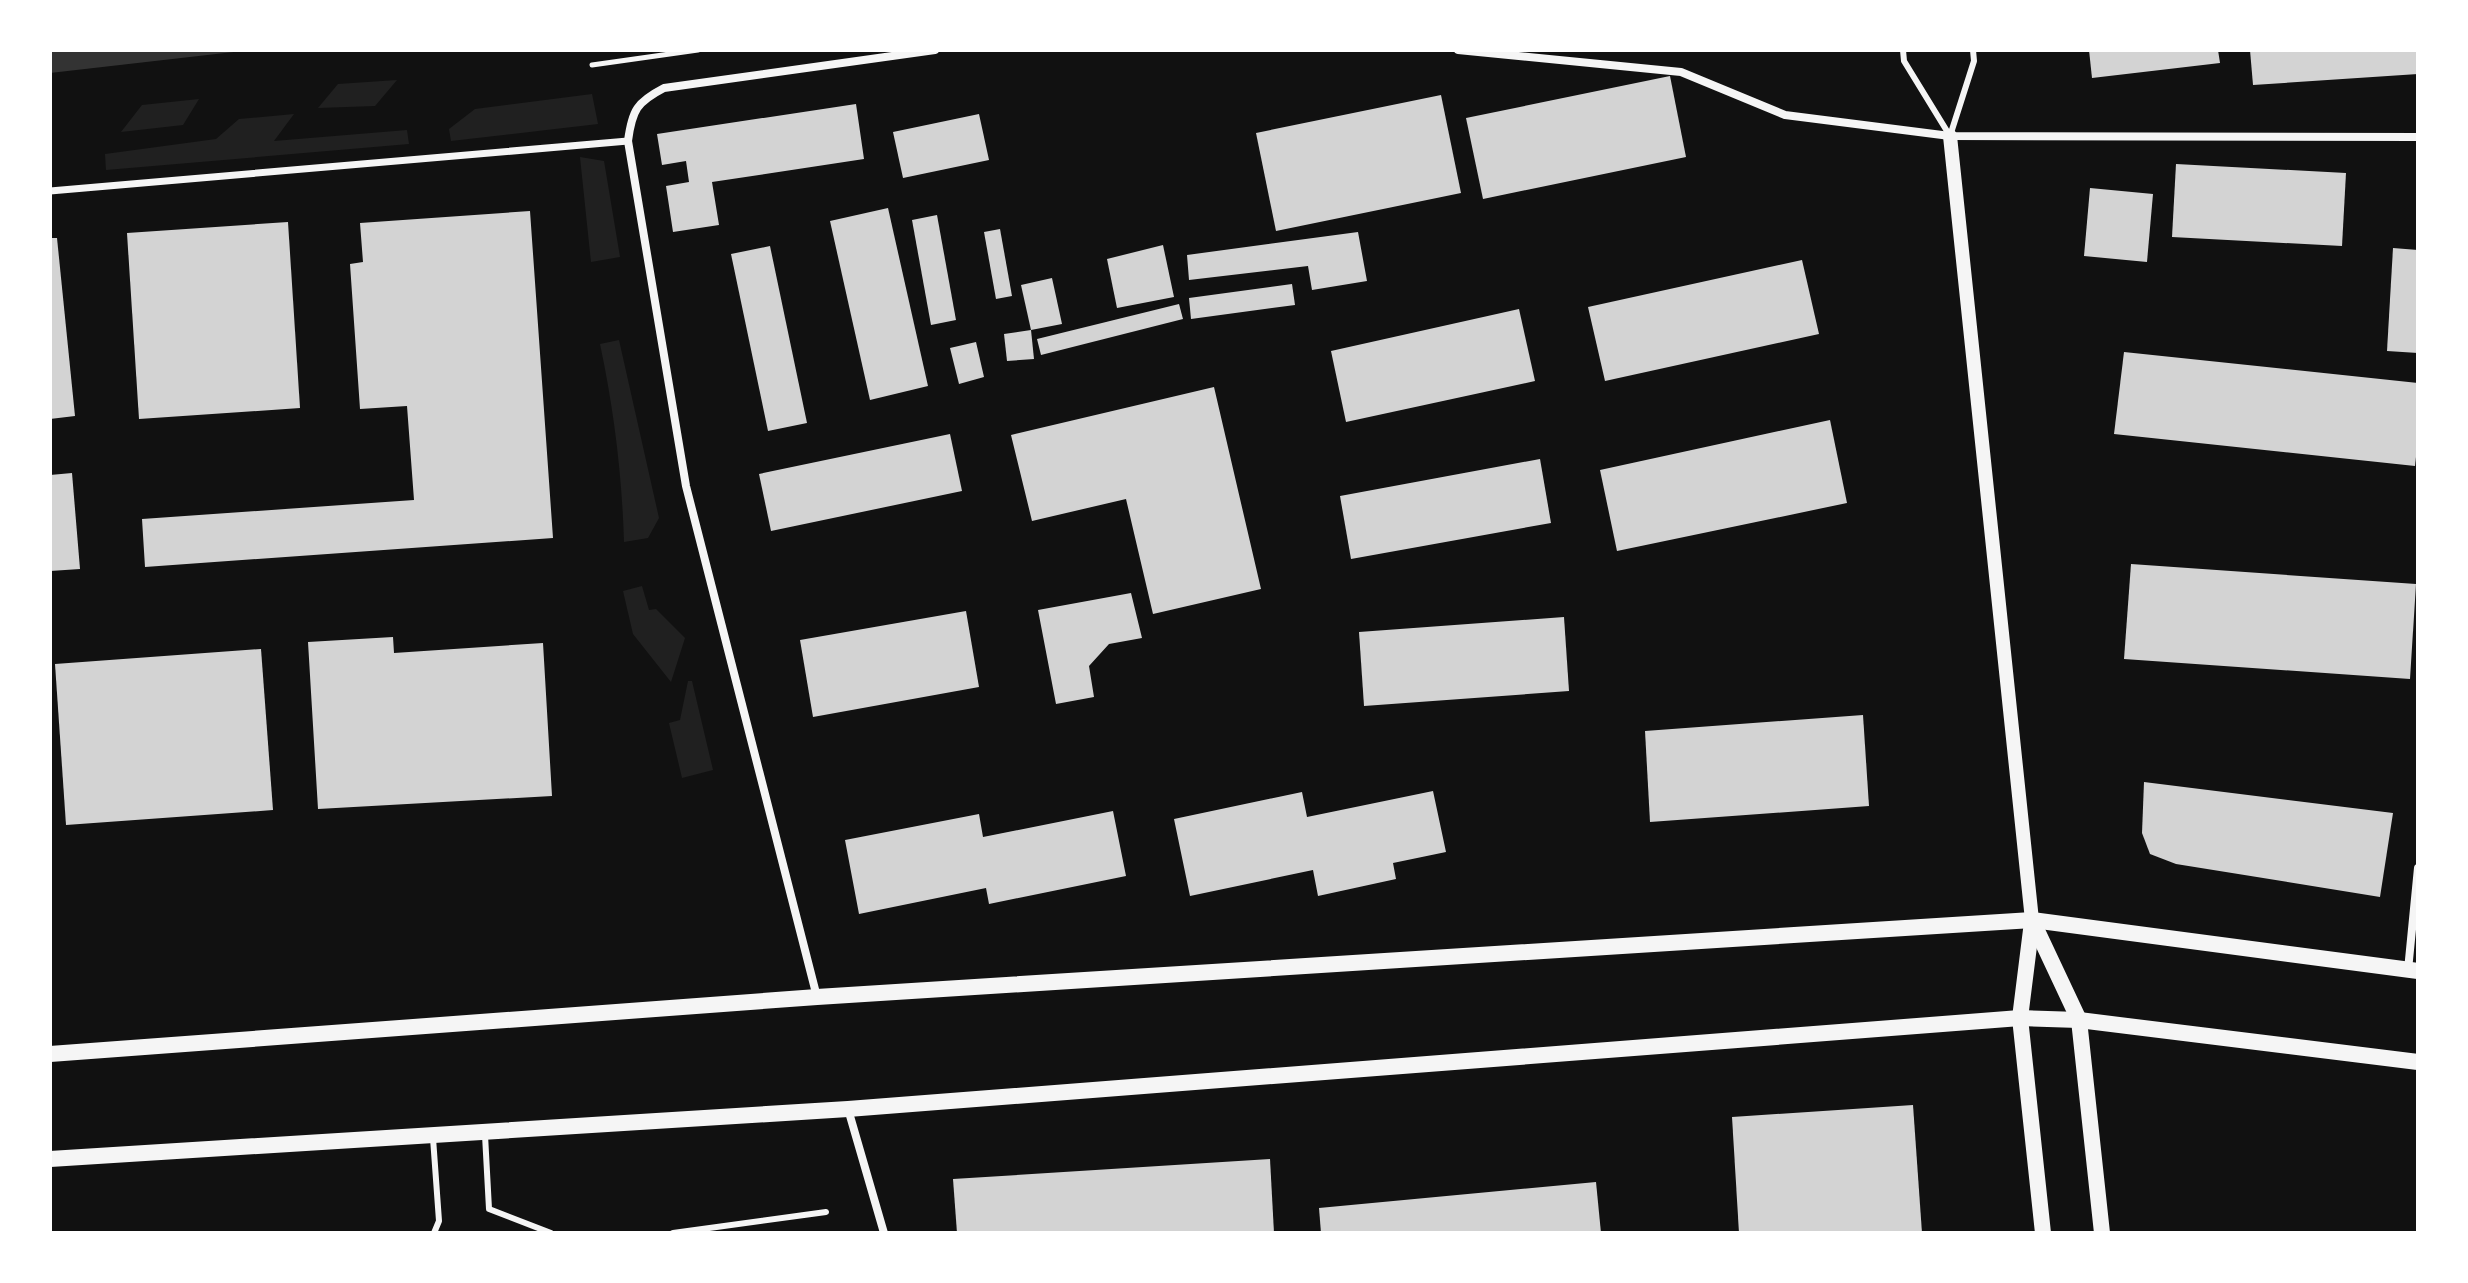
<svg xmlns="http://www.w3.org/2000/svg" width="2468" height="1283" font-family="Signika,sans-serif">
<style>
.green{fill:#202020}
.water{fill:#333}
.building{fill:#d3d3d3}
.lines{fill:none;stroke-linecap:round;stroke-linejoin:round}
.path{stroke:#f5f5f5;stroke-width:5}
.service{stroke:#f5f5f5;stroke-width:6}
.pedestrian{stroke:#f5f5f5;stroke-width:7}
.minor{stroke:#f5f5f5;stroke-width:8}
.tertiary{stroke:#f5f5f5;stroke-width:14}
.secondary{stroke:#f5f5f5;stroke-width:16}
</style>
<rect width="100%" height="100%" fill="#111"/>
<!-- green -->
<g class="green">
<polygon points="397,80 375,106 318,108 338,84"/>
<polygon points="592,94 598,124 451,141 449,129 475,109"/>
<polygon points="199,99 183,125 121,132 142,105"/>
<polygon points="294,114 274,141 407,130 409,144 106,170 105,154 216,139 239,119"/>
<polygon points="580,157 604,161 620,257 591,262"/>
<path d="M619,340L659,518L648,538L624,542C622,475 614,410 600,344Z"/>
<polygon points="642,586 649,610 656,609 685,638 671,682 633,634 623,591"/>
<polygon points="688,681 692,681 713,770 682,778 669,723 680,720"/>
</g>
<!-- water -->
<polygon class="water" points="50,50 251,50 50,73"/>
<!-- building -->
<g class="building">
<polygon points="2089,50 2218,50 2220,63 2092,78"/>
<polygon points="2250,50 2418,50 2418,74 2253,85"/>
<polygon points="1670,76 1686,157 1483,199 1466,118"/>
<polygon points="1441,95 1461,193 1276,231 1256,133"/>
<polygon points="856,104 864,159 712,182 719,225 673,232 666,186 689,182 686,161 662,165 657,134"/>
<polygon points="979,114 989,160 903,178 893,132"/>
<polygon points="2176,164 2346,173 2342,246 2172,237"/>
<polygon points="2090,188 2153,194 2147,262 2084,256"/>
<polygon points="888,208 928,386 870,400 830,221"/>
<polygon points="530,211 553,538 145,567 142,519 414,500 407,406 360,409 350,264 363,262 360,223"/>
<polygon points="937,215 956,320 931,325 912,220"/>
<polygon points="288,222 300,408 139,419 127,233"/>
<polygon points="1000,229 1012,296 996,299 984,232"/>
<polygon points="1358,232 1367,281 1312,290 1308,266 1189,280 1187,255"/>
<polygon points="50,238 57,238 75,416 50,419"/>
<polygon points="1163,245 1174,297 1117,308 1107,259"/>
<polygon points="770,246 807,423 768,431 731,254"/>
<polygon points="2393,248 2418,250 2418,353 2387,351"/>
<polygon points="1802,260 1819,334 1605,381 1588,307"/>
<polygon points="1052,278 1062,324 1031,330 1021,285"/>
<polygon points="1292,284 1295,305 1191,319 1189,298"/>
<polygon points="1179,304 1183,319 1041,355 1037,339"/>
<polygon points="1519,309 1535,381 1346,422 1331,351"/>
<polygon points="1031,330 1034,359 1007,361 1004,334"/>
<polygon points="976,342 984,377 959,384 950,348"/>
<polygon points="2124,352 2418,383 2418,439 2415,466 2114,434"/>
<polygon points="1214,387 1261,589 1153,614 1126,499 1032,521 1011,435"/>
<polygon points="1830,420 1847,503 1617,551 1600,470"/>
<polygon points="950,434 962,491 771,531 759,474"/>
<polygon points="1540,459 1551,523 1351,559 1340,496"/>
<polygon points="72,473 80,569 50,571 50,475"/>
<polygon points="2131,564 2416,584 2410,679 2124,659"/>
<polygon points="1131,593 1142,638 1109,644 1089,666 1094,697 1056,704 1038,610"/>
<polygon points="966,611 979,687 813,717 800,640"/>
<polygon points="1564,617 1569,691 1364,706 1359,632"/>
<polygon points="393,637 394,653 543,643 552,796 318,809 308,642"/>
<polygon points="261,649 273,810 66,825 55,664"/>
<polygon points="1863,715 1869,806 1650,822 1645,731"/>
<polygon points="2144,782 2393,813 2380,897 2176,864 2150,854 2142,833"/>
<polygon points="1433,791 1446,852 1393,863 1396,879 1318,896 1313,870 1190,896 1174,819 1302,792 1307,817"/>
<polygon points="1113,811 1126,876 989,904 986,888 859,914 845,840 979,814 983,837"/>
<polygon points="1913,1105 1922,1233 1739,1233 1732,1117"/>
<polygon points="1270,1159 1274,1233 957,1233 953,1179"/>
<polygon points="1596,1182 1601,1233 1321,1233 1319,1208"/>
</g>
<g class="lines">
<!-- path -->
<polyline class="path" points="592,65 698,50"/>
<!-- service -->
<g class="service">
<polyline points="1903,50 1904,61 1950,136"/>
<polyline points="1950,136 1974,61 1973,50"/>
<polyline points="485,1135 489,1209 551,1233"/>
<polyline points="433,1138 439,1221 434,1233"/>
<polyline points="673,1233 826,1212"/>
</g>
<!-- pedestrian -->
<polyline class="pedestrian" points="50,191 628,141"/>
<!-- minor -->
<g class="minor">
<polyline points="1458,50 1681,72 1785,115 1950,136 2418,137"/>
<polyline points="2408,970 2418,868"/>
<path d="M817,997L686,486L628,141C632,110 637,102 664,88L935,50"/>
<polyline points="848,1109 884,1233"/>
</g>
<!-- tertiary -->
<polyline class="tertiary" points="1950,136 2032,920"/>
<!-- secondary -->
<g class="secondary">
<polyline points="2032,920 2079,1020 2102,1233"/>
<polyline points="2032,922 2020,1018 2043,1233"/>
<polyline points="50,1054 817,997 2032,920 2418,971"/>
<polyline points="50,1159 848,1109 2020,1018 2079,1020 2418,1062"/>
</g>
</g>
<!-- border -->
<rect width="2468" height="1283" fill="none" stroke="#ffffff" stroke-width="104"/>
</svg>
